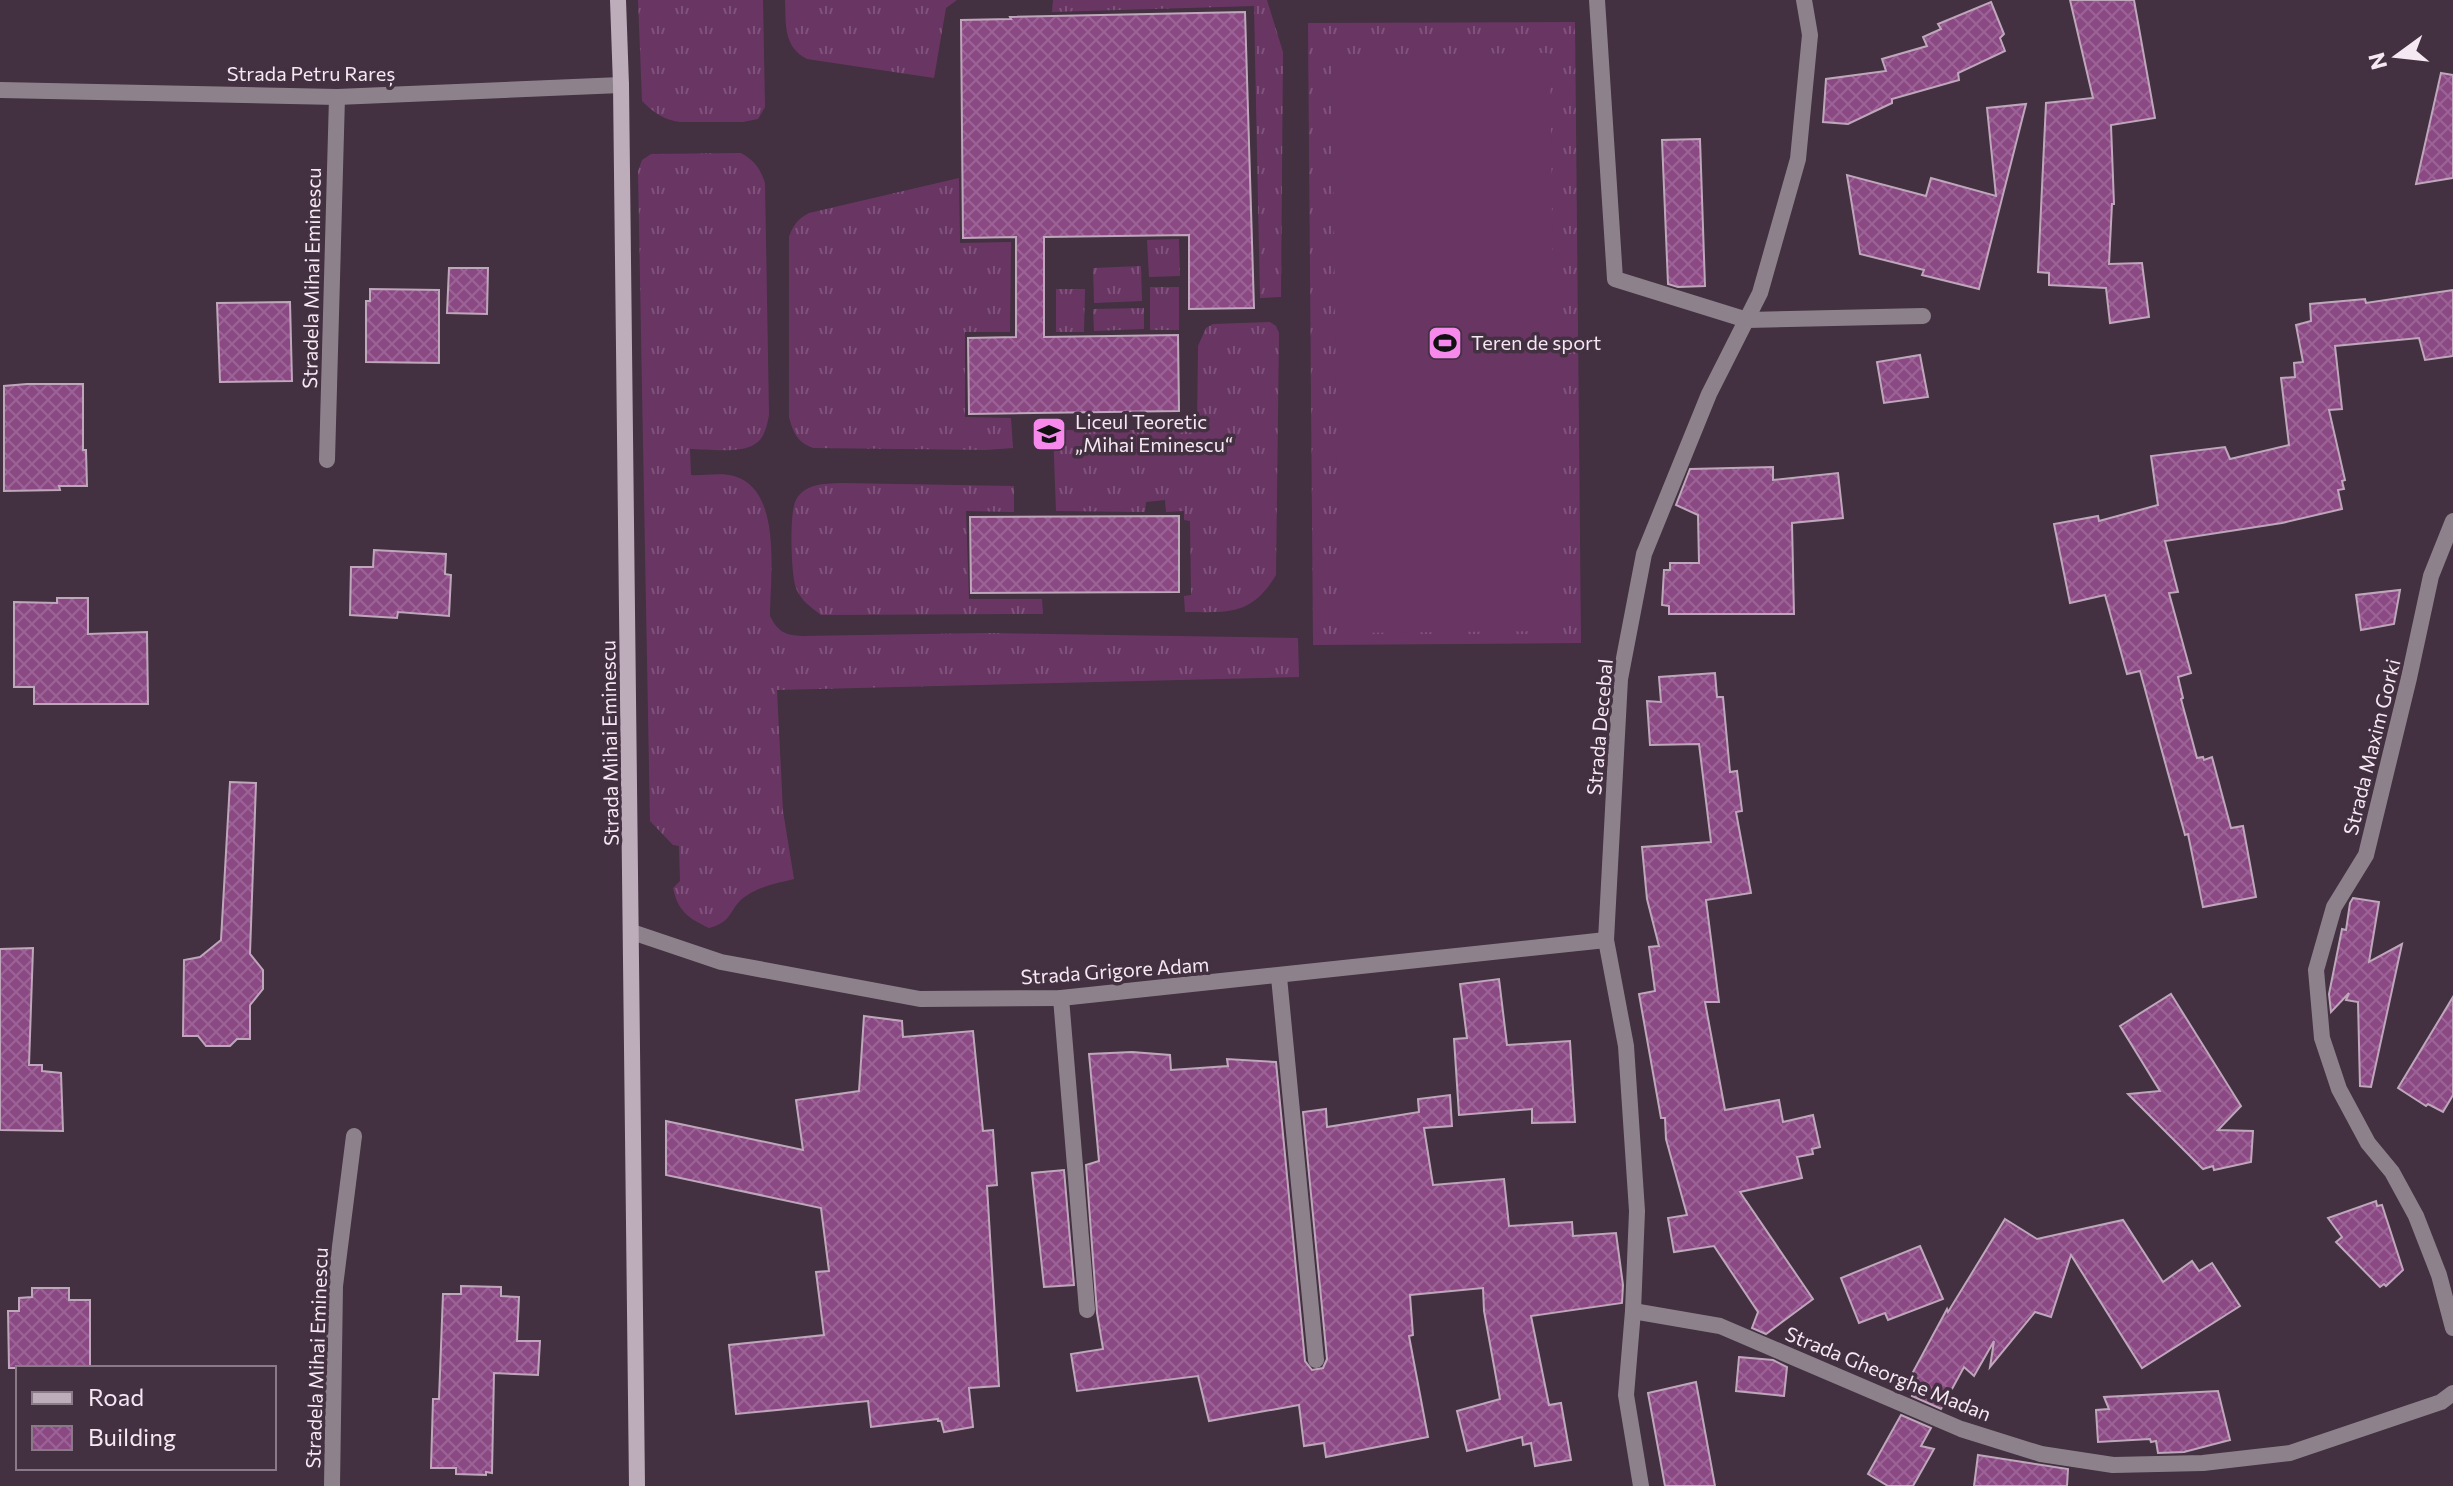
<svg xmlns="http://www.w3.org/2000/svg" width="2453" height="1486" font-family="Commissioner,sans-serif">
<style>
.grass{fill:url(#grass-tufts)}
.pitch{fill:#693664}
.building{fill:url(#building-cross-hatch);stroke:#bfa7bb;stroke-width:2}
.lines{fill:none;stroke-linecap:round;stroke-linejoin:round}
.street{stroke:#8d828b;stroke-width:16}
.secondary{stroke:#bdadba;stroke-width:16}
.labels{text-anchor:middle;stroke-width:7;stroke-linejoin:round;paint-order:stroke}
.street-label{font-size:20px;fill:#f5e8f3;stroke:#433041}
.poi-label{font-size:20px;fill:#f5e8f3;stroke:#433041;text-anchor:start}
</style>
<defs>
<pattern id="grass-tufts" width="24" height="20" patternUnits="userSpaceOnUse" patternTransform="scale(2)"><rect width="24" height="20" fill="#693664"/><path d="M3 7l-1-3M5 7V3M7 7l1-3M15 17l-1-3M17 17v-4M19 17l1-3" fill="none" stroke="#7f537b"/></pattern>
<pattern id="building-cross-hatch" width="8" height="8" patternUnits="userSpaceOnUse" patternTransform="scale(2)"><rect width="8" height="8" fill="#8b4984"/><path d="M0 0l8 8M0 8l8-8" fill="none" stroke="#9c6396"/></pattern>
</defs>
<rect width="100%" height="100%" fill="#433041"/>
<!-- grass -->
<g class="grass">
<path d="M638,0H763L765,107L758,119L743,122H680C664,120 653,112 642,101Z"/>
<path d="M785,0H957L946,8L934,78L807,59C783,47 786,23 785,0Z"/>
<polygon points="1053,0 1267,0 1283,52 1281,297 1260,298 1254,6 1052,12"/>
<polygon points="1575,22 1581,643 1313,645 1308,23"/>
<path d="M741,153C755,161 760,168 765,183L769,415C767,425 765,438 755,444C741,454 707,449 690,449L691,475C704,476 721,472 734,476C783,490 770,577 770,616C778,632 785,635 802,636L986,633L1298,638L1299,677L777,690L783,811L794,879C778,883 760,886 746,896C729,907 734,922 709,928C688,918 678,911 673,888L680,881L679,846L673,845L650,821L638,171L642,160L651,154Z"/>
<path d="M959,178L960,243L1011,242L1010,332H965V417L1011,418L1013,448L986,450L813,448C797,442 793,432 789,417V237C793,225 798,219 809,213Z"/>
<polygon points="1179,239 1180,276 1149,277 1147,240"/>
<polygon points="1141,266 1142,301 1094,303 1093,268"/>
<rect x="1150" y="287" width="29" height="43"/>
<polygon points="1056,289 1085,289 1084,332 1056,332"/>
<polygon points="1144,308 1144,329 1094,331 1093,309"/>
<path d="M1270,322L1276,326L1279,333L1276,575C1251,617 1227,612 1185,612L1184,596L1191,595L1190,521L1184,520V511L1166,512L1165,500L1146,502L1145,512L1056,511L1053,430H1197L1198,346L1206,328L1213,324Z"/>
<path d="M841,483L1014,486V512L966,511L969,599H1042L1043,614L821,615C811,607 801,601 796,588C791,575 789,512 796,500C805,483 825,484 841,483Z"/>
</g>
<!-- pitch -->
<polygon class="pitch" points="1550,53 1557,631 1339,633 1332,55"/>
<!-- building -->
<g class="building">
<polygon points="2070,0 2134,0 2155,118 2111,125 2114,204 2112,204 2109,264 2142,263 2149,317 2110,323 2106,288 2049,285 2049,273 2038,272 2046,103 2093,98"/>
<polygon points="1991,2 2004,34 2000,38 2005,51 1958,73 1959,80 1892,99 1892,103 1848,124 1823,122 1826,79 1886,71 1882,59 1927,46 1923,37 1941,29 1938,24"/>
<polygon points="1245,12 1254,308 1189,309 1189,235 1044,237 1044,337 1178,335 1179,411 969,414 968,338 1016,337 1016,237 963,238 961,20 1011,19 1010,17"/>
<polygon points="2441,73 2453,75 2453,178 2416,184"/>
<polygon points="2026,104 1979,289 1922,275 1924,270 1860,254 1847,175 1926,196 1931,178 1996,196 1987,108"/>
<polygon points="1700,139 1705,286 1678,287 1668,284 1662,140"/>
<polygon points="449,268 488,268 487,314 447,313"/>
<polygon points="370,289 439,290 439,363 366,362 366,301 370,301"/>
<polygon points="2453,290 2453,356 2425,360 2419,338 2335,346 2342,409 2329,410 2345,480 2342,481 2344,489 2338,490 2342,509 2282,523 2165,541 2178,592 2169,593 2191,673 2178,677 2183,698 2181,699 2197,758 2203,757 2204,760 2212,757 2231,828 2243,826 2256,897 2203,907 2188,834 2185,835 2140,671 2127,674 2105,595 2070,603 2054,524 2098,516 2099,521 2158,505 2151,456 2225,447 2230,459 2289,445 2281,378 2295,377 2294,363 2303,362 2296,325 2311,321 2310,304 2365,299 2366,303"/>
<polygon points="290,302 292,381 220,382 217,303"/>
<polygon points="1920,355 1928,397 1884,403 1877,362"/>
<polygon points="27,384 83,384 83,450 86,450 87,486 59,486 60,490 4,491 4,386"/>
<polygon points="1773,467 1773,480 1838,473 1843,518 1792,523 1794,614 1669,614 1669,606 1662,605 1664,570 1670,570 1670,563 1699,563 1698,515 1676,505 1690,469"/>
<polygon points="1179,516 1179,592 971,593 970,517"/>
<polygon points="374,550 446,554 445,574 451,575 449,616 398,612 397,618 350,615 351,567 373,567"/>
<polygon points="2400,590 2394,624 2361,630 2356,595"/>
<polygon points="57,598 88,598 88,634 147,632 148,704 34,704 34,687 14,687 14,602 57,603"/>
<polygon points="1715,673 1717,697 1723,697 1730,772 1737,771 1742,811 1736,812 1751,893 1706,900 1719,1002 1705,1002 1725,1110 1779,1100 1783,1122 1813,1115 1820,1147 1812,1149 1813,1154 1797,1157 1802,1178 1740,1192 1813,1299 1766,1334 1752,1328 1758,1312 1714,1246 1674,1252 1668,1218 1687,1215 1666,1139 1665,1118 1661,1118 1639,994 1655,991 1649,947 1659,946 1647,899 1642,847 1711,842 1699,744 1650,745 1647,701 1661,702 1659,677"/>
<polygon points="230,782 256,783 250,954 263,970 263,989 250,1005 250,1039 237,1039 230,1046 206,1046 198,1036 183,1036 184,960 200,957 221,940"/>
<polygon points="2353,898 2379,902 2369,962 2402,944 2371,1087 2360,1086 2358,1002 2346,1000 2349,993 2331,1012 2329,994 2342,929 2346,930 2350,903"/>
<polygon points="33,948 29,1065 42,1065 42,1071 61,1073 63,1131 0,1130 0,949"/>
<polygon points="1499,979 1507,1045 1570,1041 1575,1122 1532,1123 1532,1109 1459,1115 1454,1039 1467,1038 1460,984"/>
<polygon points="2171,994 2241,1106 2218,1130 2253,1131 2251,1162 2214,1170 2213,1166 2203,1169 2128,1094 2160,1091 2120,1026"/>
<polygon points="2453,997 2453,1095 2443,1112 2428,1104 2426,1106 2398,1088"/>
<polygon points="864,1016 902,1021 903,1037 973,1031 983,1131 993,1130 997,1185 987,1186 999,1386 969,1388 973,1427 944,1432 941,1421 938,1421 938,1419 871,1427 868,1401 736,1414 729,1345 824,1335 816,1272 829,1271 821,1208 666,1175 666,1121 803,1150 796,1100 859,1091"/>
<polygon points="1132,1052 1170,1055 1171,1070 1228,1066 1227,1059 1276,1062 1305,1361 1312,1370 1323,1368 1327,1359 1303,1112 1326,1109 1327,1127 1419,1112 1418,1099 1450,1095 1452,1126 1424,1128 1433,1185 1504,1179 1509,1226 1572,1222 1573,1236 1616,1233 1623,1285 1622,1303 1531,1316 1549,1405 1561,1403 1571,1460 1535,1466 1531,1443 1523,1445 1522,1437 1467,1451 1457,1411 1500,1399 1484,1311 1483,1288 1410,1295 1413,1335 1409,1336 1428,1437 1326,1457 1324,1443 1304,1446 1299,1405 1209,1421 1198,1376 1077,1391 1071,1354 1103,1349 1097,1313 1086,1165 1099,1161 1089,1054"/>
<polygon points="1064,1170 1074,1285 1044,1287 1032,1173"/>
<polygon points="2376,1201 2377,1206 2382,1205 2403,1270 2386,1286 2384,1284 2380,1287 2336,1242 2342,1237 2328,1218"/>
<polygon points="2005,1219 2037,1239 2123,1220 2163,1282 2192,1261 2199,1271 2212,1263 2240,1306 2142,1368 2071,1255 2051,1317 2035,1312 1990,1367 1994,1341 1974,1376 1964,1367 1941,1409 1912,1396 1915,1390 1906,1385 1947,1309 1948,1312"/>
<polygon points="1920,1246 1943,1299 1888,1320 1885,1313 1859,1323 1841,1278"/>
<polygon points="461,1286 501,1287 501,1296 519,1297 517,1341 540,1341 538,1375 494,1373 492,1473 486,1472 486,1475 456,1474 456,1468 431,1468 433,1399 439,1399 443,1294 461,1294"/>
<polygon points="32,1288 69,1288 69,1300 90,1300 90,1368 9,1368 8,1311 19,1311 19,1298 32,1297"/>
<polygon points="1739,1357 1773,1360 1787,1367 1784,1396 1736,1391"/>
<polygon points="1696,1382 1715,1486 1665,1486 1648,1393"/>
<polygon points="2218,1391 2230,1440 2184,1452 2158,1453 2156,1441 2151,1442 2150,1439 2098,1442 2096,1410 2109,1409 2104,1397"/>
<polygon points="1901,1415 1931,1428 1921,1446 1934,1449 1913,1486 1888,1486 1868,1474"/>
<polygon points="1978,1455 2068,1469 2067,1486 1974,1486"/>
</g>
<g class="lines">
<!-- street -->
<g class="street">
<polyline points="1597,0 1615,279 1747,320 1923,316"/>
<polyline points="0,90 337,97 621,85"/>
<polyline points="327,460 337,97"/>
<polyline points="2453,521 2431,576 2409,678 2366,855 2334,907 2316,970 2322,1038 2339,1089 2368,1143 2392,1172 2416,1216 2439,1275 2453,1328"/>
<polyline points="632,932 721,962 920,999 1061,998 1606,940"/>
<polyline points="1279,977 1316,1360"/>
<polyline points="1061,998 1087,1310"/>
<polyline points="1633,1311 1720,1326 1961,1429 2041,1454 2113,1465 2203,1463 2290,1453 2441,1402 2453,1393"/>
<polyline points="332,1486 335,1286 354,1136"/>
<polyline points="1641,1486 1626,1395 1633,1311 1637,1211 1626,1046 1606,940 1620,679 1644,554 1709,394 1760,293 1798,159 1810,35 1804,0"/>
</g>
<!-- secondary -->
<polyline class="secondary" points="618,0 621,85 637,1486"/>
</g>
<!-- icons -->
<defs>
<g id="stadium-square" transform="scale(1.8)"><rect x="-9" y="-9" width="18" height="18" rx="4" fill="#f788ec" stroke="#433041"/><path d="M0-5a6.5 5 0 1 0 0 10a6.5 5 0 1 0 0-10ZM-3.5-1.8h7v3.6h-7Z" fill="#111"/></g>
<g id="school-square" transform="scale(1.8)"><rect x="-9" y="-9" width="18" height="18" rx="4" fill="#f788ec" stroke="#433041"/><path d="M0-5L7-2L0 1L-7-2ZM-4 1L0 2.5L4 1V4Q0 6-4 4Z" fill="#111"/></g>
</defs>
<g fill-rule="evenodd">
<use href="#stadium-square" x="1445" y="343"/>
<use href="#school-square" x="1049" y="434"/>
</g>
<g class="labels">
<!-- street labels -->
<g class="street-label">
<text x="311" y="81">Strada Petru Rareș</text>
<text transform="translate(312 278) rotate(-89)" y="7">Stradela Mihai Eminescu</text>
<text transform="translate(1600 727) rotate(-85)" y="7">Strada Decebal</text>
<text transform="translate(610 743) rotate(-91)" y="7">Strada Mihai Eminescu</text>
<text transform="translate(2372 747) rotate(-76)" y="7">Strada Maxim Gorki</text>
<text transform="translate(1115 971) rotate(-4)" y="7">Strada Grigore Adam</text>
<text transform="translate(317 1358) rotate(-88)" y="7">Stradela Mihai Eminescu</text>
<text transform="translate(1888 1374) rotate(22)" y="7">Strada Gheorghe Madan</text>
</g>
<!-- poi labels -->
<g class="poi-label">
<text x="1471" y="350">Teren de sport</text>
<text x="1075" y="429">Liceul Teoretic<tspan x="1075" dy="23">„Mihai Eminescu“</tspan></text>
</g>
</g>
<!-- legend -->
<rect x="16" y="1366" width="260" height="104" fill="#433041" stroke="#8a7a88" stroke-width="2"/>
<rect x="32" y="1392" width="40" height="12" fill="#bdadba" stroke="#8a7a88" stroke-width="2"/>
<text x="88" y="1406" font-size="24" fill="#f5e8f3">Road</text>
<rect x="32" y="1426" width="40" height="24" fill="url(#building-cross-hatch)" stroke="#8a7a88" stroke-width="2"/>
<text x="88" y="1446" font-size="24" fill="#f5e8f3">Building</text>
<!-- north arrow -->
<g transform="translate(2397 56) rotate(255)" stroke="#433041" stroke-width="6" paint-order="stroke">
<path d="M0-6L14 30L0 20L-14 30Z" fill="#f5e8f3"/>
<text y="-12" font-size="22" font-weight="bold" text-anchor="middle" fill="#f5e8f3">N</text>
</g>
</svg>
